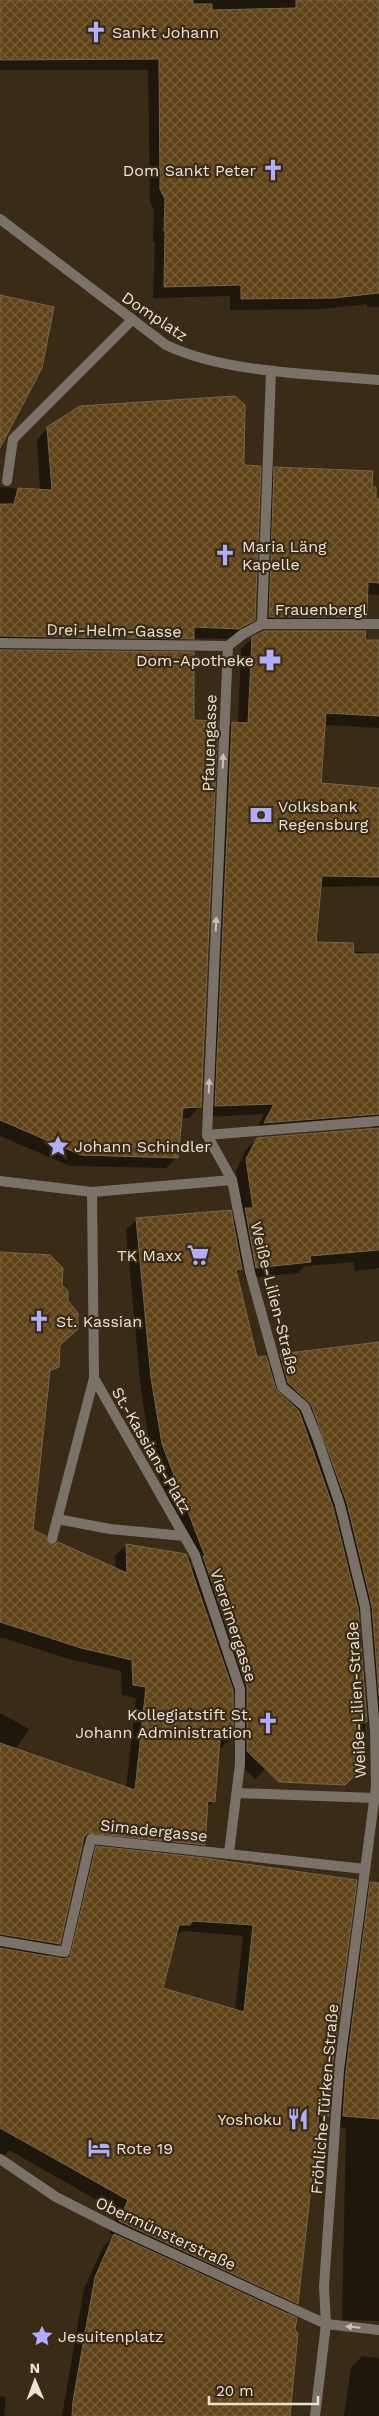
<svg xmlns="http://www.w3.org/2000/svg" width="379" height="2416" font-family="'Work Sans',sans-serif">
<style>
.shadow{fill:#0007;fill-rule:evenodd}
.building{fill:url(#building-cross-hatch);stroke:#75654e;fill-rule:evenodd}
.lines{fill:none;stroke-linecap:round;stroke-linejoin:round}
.pedestrian{stroke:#7a7268;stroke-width:10}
.minor{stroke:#7a7268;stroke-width:10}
.oneway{fill:#c9c0b4}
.labels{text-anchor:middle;stroke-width:4.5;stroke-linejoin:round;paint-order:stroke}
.poi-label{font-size:16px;fill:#ebe2d5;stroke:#392b16;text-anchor:start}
.street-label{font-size:16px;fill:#ebe2d5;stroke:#392b16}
</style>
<defs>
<pattern id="building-cross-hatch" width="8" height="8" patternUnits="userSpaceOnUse" patternTransform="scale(1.25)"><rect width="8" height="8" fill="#604317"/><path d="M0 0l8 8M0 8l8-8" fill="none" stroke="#775e38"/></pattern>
</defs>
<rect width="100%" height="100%" fill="#392b16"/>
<!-- shadow -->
<g class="shadow">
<polygon points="0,0 379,0 379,307 367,307 367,304 322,309 230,310 230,296 153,298 155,242 153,242 154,210 150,201 148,70 0,70"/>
<polygon points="48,428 243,467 254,619 243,631 227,639 193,638 182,649 0,647 0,487 40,491 37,440"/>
<polygon points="275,468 371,488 374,500 379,500 379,595 367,594 365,617 353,629 258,629 263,480"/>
<path d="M253,638L379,641V728L324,725L320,784L379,789V886L320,887L315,944L352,951L379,954V1268L355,1271L354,1262L305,1266L298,1273L245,1278L243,1267L236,1274L256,1358L268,1368L281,1355L379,1343V1749L371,1757L361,1618L358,1606L367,1760L357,1771L268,1756L265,1769L255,1779L237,1762L236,1698L232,1687V1738L221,1748L218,1745L214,1801L206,1809L203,1844L192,1855L112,1847V1849L355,1881L331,2069L328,2115L317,2126L297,2303L286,2314L289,2416H62L84,2289L103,2247L114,2235L109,2233L118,2212L9,2150L0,2162V1713L29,1729L15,1750L126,1788L136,1698L122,1695L121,1671L69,1659L0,1637V1253L59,1346L57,1366L48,1376L32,1531L49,1547L116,1569L115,1556L126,1545L191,1570L194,1566L151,1455L141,1389L126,1230L137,1219L232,1223L242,1213L236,1171L246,1150L257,1139L377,1129L367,1125L254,1134L264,1114L205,1117L221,734L232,723H238L241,649ZM82,1844L99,1846L86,1859L61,1960L46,1957L59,1944ZM183,1931L243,1936L235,2011L162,1988L175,1936Z"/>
<polygon points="0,651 200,1106 189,1118 180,1118 177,1157 166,1168 70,1166 0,1136"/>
<polygon points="379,1877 379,2321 342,2320 346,2128 332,2127 360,1894 371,1883 378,1884"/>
<polygon points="362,2356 379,2358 379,2416 344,2416 351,2368"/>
<polygon points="0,2396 6,2397 4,2416 0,2416"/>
</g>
<!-- building -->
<g class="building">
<polygon points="0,0 193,0 193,4 212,4 212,10 296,8 296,0 379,0 379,293 334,298 241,299 241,285 164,287 165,231 164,231 165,199 160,189 159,59 0,60"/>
<polygon points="0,295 54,307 42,368 0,448"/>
<polygon points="235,396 245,405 244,465 261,466 255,620 239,629 194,627 194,639 0,636 0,504 14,504 18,488 52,490 47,427 80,406"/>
<polygon points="274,467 373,471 372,487 376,487 376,499 379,499 379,583 368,582 367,617 269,617"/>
<polygon points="264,631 366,631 365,640 379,640 379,716 326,713 321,783 379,788 379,877 322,876 316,942 353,943 354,954 379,954 379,1114 264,1123 274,1104 215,1106 232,722 248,723 252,637"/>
<polygon points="0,650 194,652 194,720 218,721 201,1107 183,1108 178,1158 81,1155 0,1120"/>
<polygon points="379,1128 379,1250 310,1256 311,1262 256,1268 245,1208 253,1208 246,1159 257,1138"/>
<polygon points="231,1210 242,1269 236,1270 257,1357 266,1356 276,1389 299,1411 333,1507 358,1608 367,1722 359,1723 355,1775 345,1785 279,1782 247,1751 247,1687 203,1556 205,1556 162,1444 151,1378 136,1218"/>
<polygon points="0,1252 50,1255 63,1268 62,1285 68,1291 68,1301 78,1313 78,1329 60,1345 59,1367 50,1371 33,1530 46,1536 46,1541 50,1545 54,1545 58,1542 127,1573 126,1544 186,1554 233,1690 233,1738 221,1727 215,1802 208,1801 205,1845 88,1833 84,1837 60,1944 0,1934 0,1743 135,1790 146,1687 133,1685 132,1660 81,1648 0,1622"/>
<polygon points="379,1342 379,1696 372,1606 347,1503 311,1404 288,1383 280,1354"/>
<path d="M96,1846L204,1858L357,1880L332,2069L329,2116L319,2115L298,2304L119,2221L128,2200L0,2128V1948L64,1959L70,1957ZM192,1921L253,1925L244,2012L163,1988L179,1925H190Z"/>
<polygon points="370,1882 379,1883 379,2119 343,2116 346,2071"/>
<polygon points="114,2234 297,2318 295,2330 298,2333 290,2416 72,2416 73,2401 95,2277"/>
</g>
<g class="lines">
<!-- pedestrian -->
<g class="pedestrian">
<path d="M0,219L166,345C224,373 314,374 379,380"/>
<polyline points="7,481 13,439 132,320"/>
<polyline points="262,624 271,371"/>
<polyline points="0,643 228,646"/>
<polyline points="207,1135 232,1180 250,1272 282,1387 305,1407 318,1440 340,1505 365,1607 375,1732 376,1786 339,2070 324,2286 326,2324"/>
<polyline points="207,1135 228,646 243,634 262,624 379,624"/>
<polyline points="207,1135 379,1121"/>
<polyline points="0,1181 92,1192 232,1180"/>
<polyline points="92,1192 94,1378 195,1555 240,1689 240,1764 229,1853"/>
<polyline points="57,1519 110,1529 184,1536"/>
<polyline points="52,1539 94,1378"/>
<polyline points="237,1793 374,1798"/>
<polyline points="0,1941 65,1952 91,1839 365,1869"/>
</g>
<!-- minor -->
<g class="minor">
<polyline points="0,2159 56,2197 117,2228 326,2324 379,2330"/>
<polyline points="315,2416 326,2324"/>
</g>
</g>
<!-- one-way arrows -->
<defs><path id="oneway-solid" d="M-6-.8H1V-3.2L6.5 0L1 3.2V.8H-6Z" transform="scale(1.25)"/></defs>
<g class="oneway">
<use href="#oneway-solid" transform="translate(223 761) rotate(-88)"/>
<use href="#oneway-solid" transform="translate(216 924) rotate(-88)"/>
<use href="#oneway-solid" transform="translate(209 1086) rotate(-88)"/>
<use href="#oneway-solid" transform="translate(353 2327) rotate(-174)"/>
</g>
<!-- icons -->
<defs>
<g id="church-bare" transform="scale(1.725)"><path d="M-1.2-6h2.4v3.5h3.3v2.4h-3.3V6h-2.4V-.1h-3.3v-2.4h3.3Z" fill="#b0aefa" stroke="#392b16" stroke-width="2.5" paint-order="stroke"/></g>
<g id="pharmacy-bare" transform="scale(1.725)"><path d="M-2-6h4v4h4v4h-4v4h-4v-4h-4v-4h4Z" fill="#b0aefa" stroke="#392b16" stroke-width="2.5" paint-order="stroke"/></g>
<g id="bank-bare" transform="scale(1.725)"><path d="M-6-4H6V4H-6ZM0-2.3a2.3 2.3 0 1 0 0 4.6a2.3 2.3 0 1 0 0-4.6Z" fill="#b0aefa" stroke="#392b16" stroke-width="2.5" paint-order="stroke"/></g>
<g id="sight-bare" transform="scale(1.725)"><path d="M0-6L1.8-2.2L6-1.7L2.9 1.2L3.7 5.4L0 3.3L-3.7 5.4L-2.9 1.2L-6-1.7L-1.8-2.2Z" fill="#b0aefa" stroke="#392b16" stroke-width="2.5" paint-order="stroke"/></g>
<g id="supermarket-bare" transform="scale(1.725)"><path d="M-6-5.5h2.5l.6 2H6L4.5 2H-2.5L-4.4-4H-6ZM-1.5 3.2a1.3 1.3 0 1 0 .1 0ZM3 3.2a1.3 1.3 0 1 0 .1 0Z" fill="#b0aefa" stroke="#392b16" stroke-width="2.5" paint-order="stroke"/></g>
<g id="restaurant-bare" transform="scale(1.725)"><path d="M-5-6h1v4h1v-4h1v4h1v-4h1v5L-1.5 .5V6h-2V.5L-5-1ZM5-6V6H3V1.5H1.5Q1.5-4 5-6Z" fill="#b0aefa" stroke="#392b16" stroke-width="2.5" paint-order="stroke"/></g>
<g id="hotel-bare" transform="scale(1.725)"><path d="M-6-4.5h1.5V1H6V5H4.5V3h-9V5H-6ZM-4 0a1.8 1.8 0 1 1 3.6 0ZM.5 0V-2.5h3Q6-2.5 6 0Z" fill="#b0aefa" stroke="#392b16" stroke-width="2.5" paint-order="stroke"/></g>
</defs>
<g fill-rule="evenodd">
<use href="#church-bare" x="96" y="32"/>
<use href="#church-bare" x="273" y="170"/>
<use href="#church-bare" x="225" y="555"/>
<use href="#pharmacy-bare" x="270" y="660"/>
<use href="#bank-bare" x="261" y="815"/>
<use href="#sight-bare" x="58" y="1146"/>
<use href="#supermarket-bare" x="198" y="1255"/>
<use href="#church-bare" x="39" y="1321"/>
<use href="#church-bare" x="268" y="1723"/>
<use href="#restaurant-bare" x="298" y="2119"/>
<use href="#hotel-bare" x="99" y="2148"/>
<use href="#sight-bare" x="42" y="2336"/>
</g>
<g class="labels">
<!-- poi labels -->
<g class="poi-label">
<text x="112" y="38">Sankt Johann</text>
<text x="256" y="176" text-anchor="end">Dom Sankt Peter</text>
<text x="242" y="552">Maria Läng<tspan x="242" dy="18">Kapelle</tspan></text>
<text x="254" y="666" text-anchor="end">Dom-Apotheke</text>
<text x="278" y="812">Volksbank<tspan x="278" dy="18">Regensburg</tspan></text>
<text x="74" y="1152">Johann Schindler</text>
<text x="182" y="1261" text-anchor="end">TK Maxx</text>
<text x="56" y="1327">St. Kassian</text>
<text x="252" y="1720" text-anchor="end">Kollegiatstift St.<tspan x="252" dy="18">Johann Administration</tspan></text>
<text x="282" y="2125" text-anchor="end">Yoshoku</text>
<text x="116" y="2154">Rote 19</text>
<text x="58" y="2342">Jesuitenplatz</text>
</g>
<!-- street labels -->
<g class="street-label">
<text transform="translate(155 316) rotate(34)" y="6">Domplatz</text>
<text x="321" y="615">Frauenbergl</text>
<text transform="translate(114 630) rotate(1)" y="6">Drei-Helm-Gasse</text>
<text transform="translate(209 743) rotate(-88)" y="6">Pfauengasse</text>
<text transform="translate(275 1298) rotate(76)" y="6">Weiße-Lilien-Straße</text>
<text transform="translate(152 1450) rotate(60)" y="6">St.-Kassians-Platz</text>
<text transform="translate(234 1625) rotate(72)" y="6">Viereimergasse</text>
<text transform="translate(356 1700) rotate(-93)" y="6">Weiße-Lilien-Straße</text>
<text transform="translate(154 1830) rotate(6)" y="6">Simadergasse</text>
<text transform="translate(324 2099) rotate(-85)" y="6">Fröhliche-Türken-Straße</text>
<text transform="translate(166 2233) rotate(25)" y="6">Obermünsterstraße</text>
</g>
</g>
<!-- north arrow -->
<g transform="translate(35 2381) rotate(359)" stroke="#392b16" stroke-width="4" paint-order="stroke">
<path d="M0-4L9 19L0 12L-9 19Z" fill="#ebe2d5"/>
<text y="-8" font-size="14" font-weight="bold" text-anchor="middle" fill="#ebe2d5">N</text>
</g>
<!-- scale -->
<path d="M209 2396v8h109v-8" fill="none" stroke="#ebe2d5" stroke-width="2.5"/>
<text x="216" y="2396" font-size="15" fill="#ebe2d5" stroke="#392b16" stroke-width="4" paint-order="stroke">20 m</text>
</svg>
